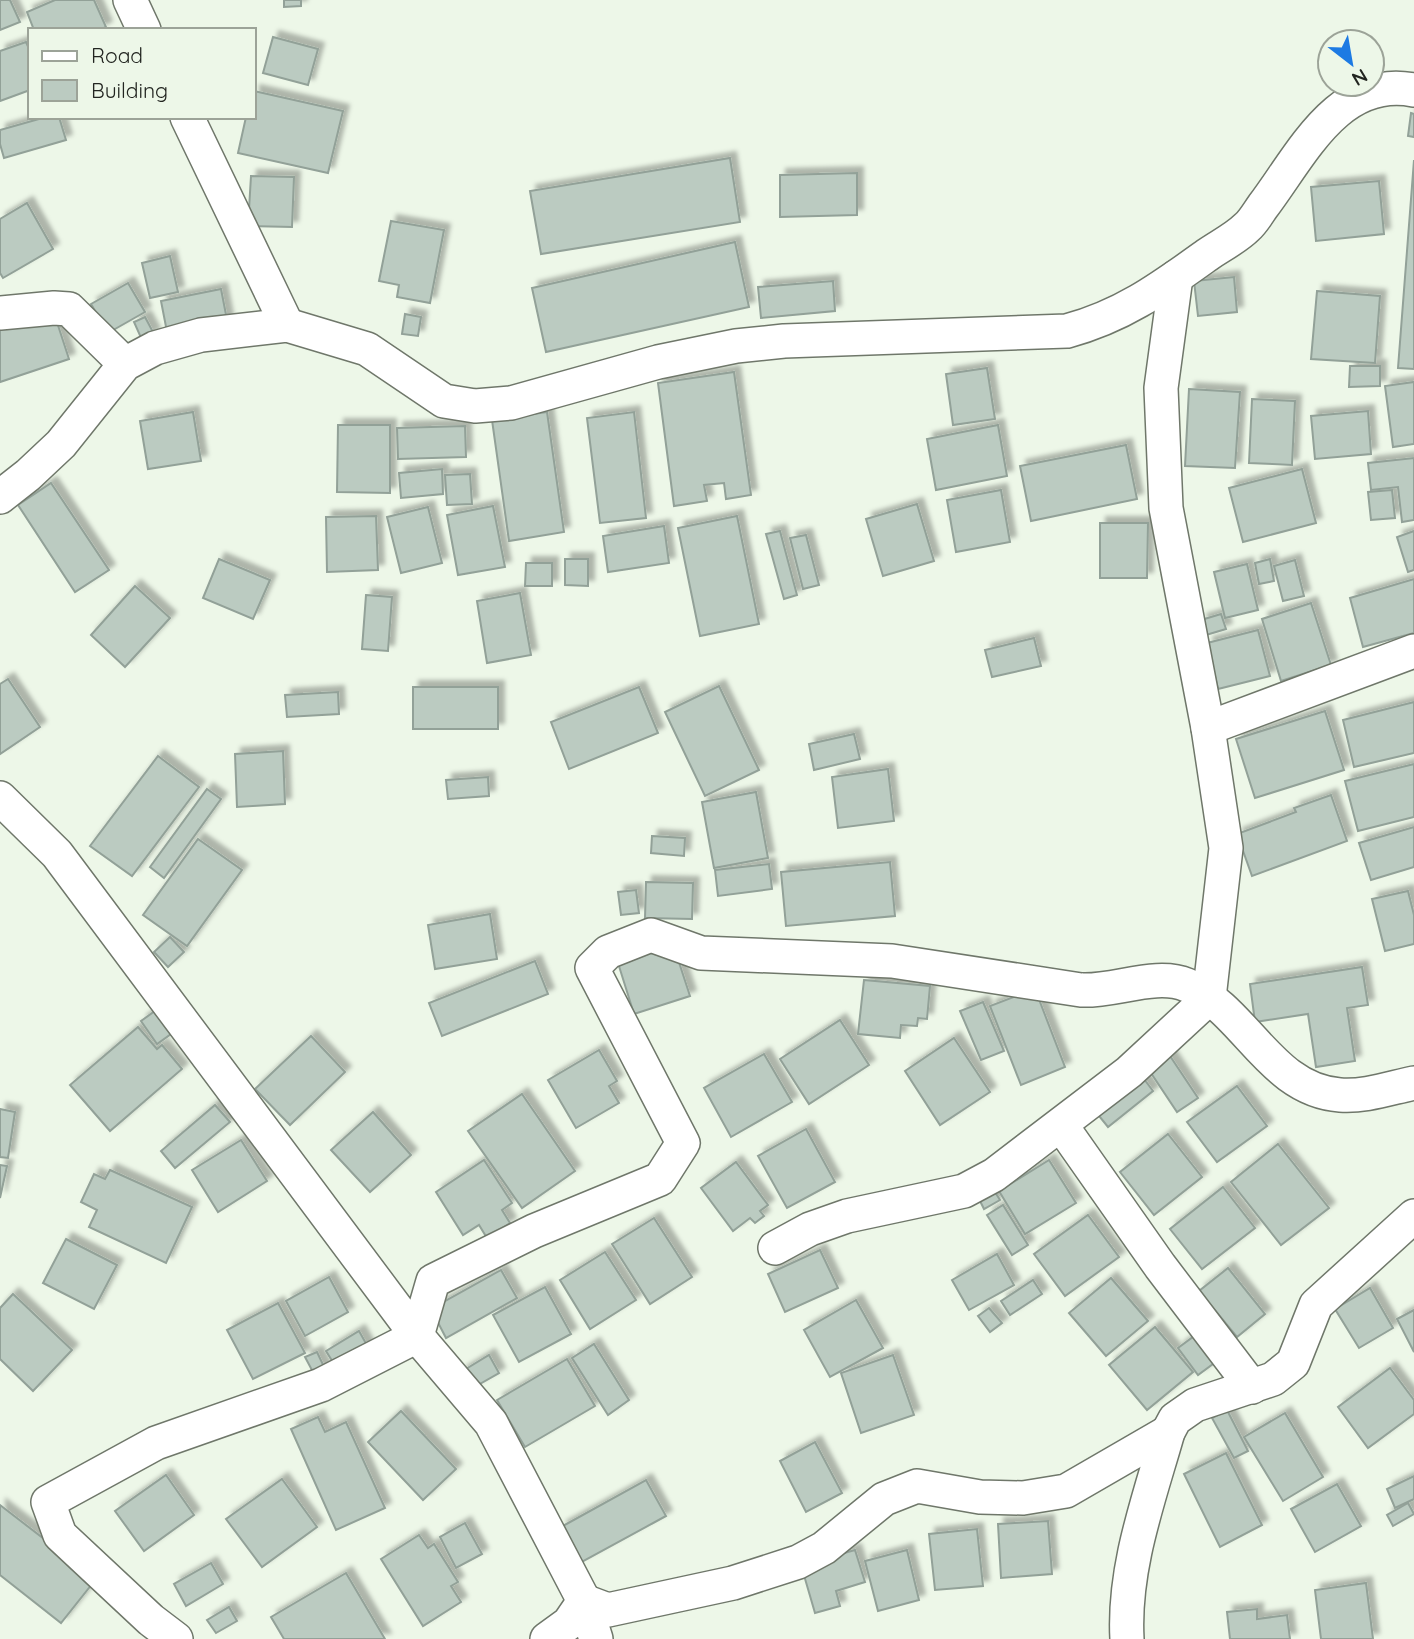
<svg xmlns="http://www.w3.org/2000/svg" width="1414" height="1639" font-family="Quicksand,sans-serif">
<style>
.building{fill:#bbcbc1;stroke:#92a198;stroke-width:2;filter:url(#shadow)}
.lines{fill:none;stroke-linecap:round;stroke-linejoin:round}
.minor-casing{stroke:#6f776a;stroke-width:36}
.minor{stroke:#fff;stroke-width:33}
</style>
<defs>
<filter id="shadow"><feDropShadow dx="6" dy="-6" stdDeviation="2" flood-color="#0004"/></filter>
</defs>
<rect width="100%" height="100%" fill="#edf7e8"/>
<!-- building -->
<g class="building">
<polygon points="0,0 10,0 20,22 0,30"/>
<polygon points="55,0 94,0 106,27 100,30 34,30 27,12"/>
<polygon points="284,0 301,0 301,6 284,7"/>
<polygon points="273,37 318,49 308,85 263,73"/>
<polygon points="26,42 30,51 30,90 0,101 0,51"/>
<polygon points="254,91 343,111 328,173 238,153 246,117 254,117"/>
<polygon points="1411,113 1414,114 1414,137 1408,136"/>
<polygon points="46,117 59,117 66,140 4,158 0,144 0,130"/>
<polygon points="730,158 740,222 541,254 530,191"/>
<polygon points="1414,160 1414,369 1398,368"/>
<polygon points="857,173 857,215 780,217 780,175"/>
<polygon points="251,176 294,177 292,227 248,226"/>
<polygon points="1379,181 1384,234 1316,241 1311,187"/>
<polygon points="27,203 53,249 3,278 0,273 0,219"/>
<polygon points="391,221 444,230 430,303 397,297 399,285 379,281"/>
<polygon points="735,242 749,307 546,352 532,288"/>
<polygon points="170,256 178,292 150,298 142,263"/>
<polygon points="1234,277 1237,312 1198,316 1194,281"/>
<polygon points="833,281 835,311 761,318 758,287"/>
<polygon points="128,283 145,312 108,333 91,304"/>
<polygon points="221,289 228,325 168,337 161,301"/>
<polygon points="1317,291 1380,296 1375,363 1311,359"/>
<polygon points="53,310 69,359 0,382 0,327"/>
<polygon points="405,314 421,317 418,336 402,334"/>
<polygon points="145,317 154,334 142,340 134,322"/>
<polygon points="1350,366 1380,366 1380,386 1349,387"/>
<polygon points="987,368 995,419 953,425 946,374"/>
<polygon points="734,372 751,495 726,499 724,483 704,485 707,501 674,506 658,383"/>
<polygon points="1414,382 1414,444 1393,447 1385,386"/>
<polygon points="1189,389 1240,392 1235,468 1185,466"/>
<polygon points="1252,399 1295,401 1292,465 1249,463"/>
<polygon points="1368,411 1371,454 1315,459 1311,416"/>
<polygon points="193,412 201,461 148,469 140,421"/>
<polygon points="547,412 564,532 509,541 492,420"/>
<polygon points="634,412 646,518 600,523 587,418"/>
<polygon points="338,425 390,425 390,493 337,492"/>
<polygon points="998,425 1007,476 936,490 927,439"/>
<polygon points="465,426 466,457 398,459 397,428"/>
<polygon points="1126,445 1137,499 1031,521 1020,466"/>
<polygon points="1414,458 1414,520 1402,522 1398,487 1371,490 1368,463"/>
<polygon points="442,469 443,494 401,498 399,473"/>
<polygon points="1302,469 1316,523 1243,542 1229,488"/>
<polygon points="470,474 472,504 447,505 445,475"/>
<polygon points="51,483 109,570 75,592 18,505"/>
<polygon points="1001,490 1010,542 956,552 947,500"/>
<polygon points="1392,490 1395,518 1371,520 1368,492"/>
<polygon points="917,504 934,561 883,576 866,519"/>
<polygon points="493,506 505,567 458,575 447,515"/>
<polygon points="428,507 442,563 401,573 387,517"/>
<polygon points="376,516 378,570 327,572 326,517"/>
<polygon points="737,516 759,624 700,636 678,528"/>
<polygon points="1100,523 1148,523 1147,578 1100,578"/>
<polygon points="664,526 669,563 608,572 603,536"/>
<polygon points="780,531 797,595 784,599 766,534"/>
<polygon points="1414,531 1414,570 1408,572 1397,537"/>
<polygon points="806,535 819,585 803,589 790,538"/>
<polygon points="219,559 270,580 253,619 203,598"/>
<polygon points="565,559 588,559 588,586 565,585"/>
<polygon points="1270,559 1274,581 1259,584 1255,563"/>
<polygon points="1295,560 1304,596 1283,601 1274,566"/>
<polygon points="526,563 552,563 552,586 525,586"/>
<polygon points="1247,564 1258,610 1225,618 1214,572"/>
<polygon points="1414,579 1414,633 1363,647 1350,598"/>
<polygon points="135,586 170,618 125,667 91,635"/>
<polygon points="520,593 531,655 487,663 477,601"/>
<polygon points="366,595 392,597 388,651 362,649"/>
<polygon points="1311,603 1331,665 1281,681 1262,619"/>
<polygon points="1221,614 1226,629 1206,635 1201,620"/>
<polygon points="1258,630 1270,676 1218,689 1207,643"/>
<polygon points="1034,638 1041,666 992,677 985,650"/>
<polygon points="8,679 40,727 0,754 0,684"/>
<polygon points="719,686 759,770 705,796 665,712"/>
<rect x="413" y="687" width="85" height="42"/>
<polygon points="639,687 658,733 569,769 551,722"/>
<polygon points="338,692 339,714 287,717 285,695"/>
<polygon points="1414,702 1414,753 1354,767 1343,720"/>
<polygon points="1325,711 1344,770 1255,798 1236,739"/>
<polygon points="854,734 860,759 814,770 809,744"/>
<polygon points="283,751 285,804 237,807 235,754"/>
<polygon points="158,756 199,787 132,876 90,846"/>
<polygon points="1414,764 1414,817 1358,831 1345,781"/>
<polygon points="888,769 894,821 838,828 832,777"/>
<polygon points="488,777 489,796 448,799 446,780"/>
<polygon points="207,789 221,799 164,878 150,867"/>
<polygon points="756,792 768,858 714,868 702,802"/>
<polygon points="1331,795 1347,841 1252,876 1237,834 1296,812 1294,808"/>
<polygon points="1414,827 1414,867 1371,880 1359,843"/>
<polygon points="652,836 685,838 684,856 651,853"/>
<polygon points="198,839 242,870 187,946 143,915"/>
<polygon points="890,862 895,916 786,926 781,872"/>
<polygon points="769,864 772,889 718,896 715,870"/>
<polygon points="646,882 693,883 692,919 645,918"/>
<polygon points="636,890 639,913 621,915 618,892"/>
<polygon points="1408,891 1414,915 1414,944 1385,951 1372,899"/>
<polygon points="490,914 497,959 435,969 428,925"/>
<polygon points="170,937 184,952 168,967 154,952"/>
<polygon points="673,944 690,996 634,1014 618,963"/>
<polygon points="535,961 548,994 442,1036 429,1003"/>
<polygon points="1362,967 1368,1005 1347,1008 1355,1061 1316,1067 1308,1014 1255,1022 1250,984"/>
<polygon points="864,980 930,986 927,1019 918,1018 917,1026 901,1025 900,1038 858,1034"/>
<polygon points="1035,989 1065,1067 1021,1085 990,1006"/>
<polygon points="983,1002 1004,1051 981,1060 960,1011"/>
<polygon points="162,1006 178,1029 157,1044 141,1021"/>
<polygon points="840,1020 869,1065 809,1104 780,1059"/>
<polygon points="138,1027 157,1049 162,1045 182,1069 110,1131 70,1085"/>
<polygon points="311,1036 345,1072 290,1125 255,1089"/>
<polygon points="954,1038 990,1092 940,1125 905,1071"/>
<polygon points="599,1050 617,1081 609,1086 619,1103 576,1128 548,1080"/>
<polygon points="1168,1053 1198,1098 1177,1112 1147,1067"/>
<polygon points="764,1054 792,1102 731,1137 704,1088"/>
<polygon points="1141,1075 1153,1091 1108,1127 1095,1111"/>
<polygon points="1237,1086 1267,1126 1217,1162 1187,1122"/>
<polygon points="522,1094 575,1171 522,1208 468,1131"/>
<polygon points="215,1105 230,1122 175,1168 161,1151"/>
<polygon points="0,1109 15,1112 8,1158 0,1157"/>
<polygon points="373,1112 411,1155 370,1192 331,1150"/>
<polygon points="806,1129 835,1182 787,1208 758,1156"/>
<polygon points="1168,1134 1202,1177 1154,1215 1120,1172"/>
<polygon points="241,1140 267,1181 218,1212 192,1170"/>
<polygon points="1278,1144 1329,1208 1281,1245 1231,1182"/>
<polygon points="484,1160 512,1203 502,1210 510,1223 487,1238 479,1225 463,1235 436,1192"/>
<polygon points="1049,1160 1076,1203 1025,1234 999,1191"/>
<polygon points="736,1162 768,1205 760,1211 764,1216 755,1223 750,1218 733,1231 701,1188"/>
<polygon points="0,1165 7,1166 0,1198"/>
<polygon points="110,1170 192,1207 166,1263 89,1227 97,1210 81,1202 94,1174 105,1179"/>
<polygon points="1223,1187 1255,1228 1202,1269 1170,1229"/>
<polygon points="993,1189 1000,1200 984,1209 978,1197"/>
<polygon points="1003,1205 1028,1245 1012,1255 987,1215"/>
<polygon points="1088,1215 1119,1257 1065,1296 1034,1254"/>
<polygon points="654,1218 692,1277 650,1304 612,1244"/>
<polygon points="66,1239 117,1265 94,1309 43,1283"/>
<polygon points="820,1250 838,1288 785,1312 768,1274"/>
<polygon points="605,1252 636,1300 590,1329 560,1280"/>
<polygon points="997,1254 1014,1285 969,1310 952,1280"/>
<polygon points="1228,1268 1265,1314 1237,1337 1199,1291"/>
<polygon points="501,1270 517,1298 446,1338 431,1309"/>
<polygon points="329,1277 348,1312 305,1336 286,1301"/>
<polygon points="1111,1278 1148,1321 1106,1356 1069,1313"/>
<polygon points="1033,1280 1042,1294 1010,1315 1001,1301"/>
<polygon points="545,1287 571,1334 519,1362 493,1315"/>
<polygon points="1370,1288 1393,1328 1359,1348 1335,1309"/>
<polygon points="13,1294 72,1350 33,1391 0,1359 0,1308"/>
<polygon points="856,1300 883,1348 830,1377 804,1330"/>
<polygon points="278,1303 305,1353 253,1379 227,1330"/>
<polygon points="989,1308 1002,1323 990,1332 978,1316"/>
<polygon points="1414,1310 1414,1352 1397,1319"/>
<polygon points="1155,1327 1193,1372 1147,1410 1109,1365"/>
<polygon points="359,1331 368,1347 336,1367 326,1351"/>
<polygon points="1197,1334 1217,1361 1198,1375 1178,1348"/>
<polygon points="594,1344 629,1400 608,1415 572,1358"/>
<polygon points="317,1352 325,1369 314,1374 305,1357"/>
<polygon points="489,1355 499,1373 471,1389 461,1372"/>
<polygon points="893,1355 914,1415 861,1433 841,1373"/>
<polygon points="567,1359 595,1406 525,1447 497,1400"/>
<polygon points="1390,1368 1414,1400 1414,1414 1368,1448 1338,1407"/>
<polygon points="1227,1410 1248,1451 1234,1458 1212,1418"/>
<polygon points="401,1411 456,1469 423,1500 368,1442"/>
<polygon points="1285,1413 1323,1477 1283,1501 1244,1437"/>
<polygon points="318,1417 325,1432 346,1422 385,1508 336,1530 291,1429"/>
<polygon points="815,1442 842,1493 806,1512 780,1461"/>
<polygon points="1226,1453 1262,1525 1220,1547 1184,1474"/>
<polygon points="166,1475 194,1515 144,1551 115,1511"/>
<polygon points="1414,1476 1414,1499 1395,1508 1387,1489"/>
<polygon points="282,1479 317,1527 262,1567 226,1519"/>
<polygon points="646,1480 666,1516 580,1563 561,1527"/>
<polygon points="1337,1484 1361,1526 1315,1552 1291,1509"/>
<polygon points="1408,1503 1414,1514 1393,1526 1387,1515"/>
<polygon points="0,1505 96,1579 61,1623 0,1575"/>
<polygon points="1048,1521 1052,1574 1001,1578 998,1524"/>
<polygon points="465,1523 482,1554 456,1568 440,1537"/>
<polygon points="977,1529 983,1586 935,1590 929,1534"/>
<polygon points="419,1535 428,1548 434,1544 458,1582 451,1586 461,1602 423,1626 381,1559"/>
<polygon points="855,1550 865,1582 836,1591 840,1606 815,1613 801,1565"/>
<polygon points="907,1550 919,1600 878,1611 865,1561"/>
<polygon points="211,1563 223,1584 186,1606 174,1584"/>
<polygon points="346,1573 385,1639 284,1639 271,1617"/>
<polygon points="1366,1583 1373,1639 1321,1639 1315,1590"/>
<polygon points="229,1607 237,1621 216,1633 207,1620"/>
<polygon points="1257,1609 1257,1619 1287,1615 1290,1639 1230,1639 1227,1612"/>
</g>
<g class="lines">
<!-- minor casing -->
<g class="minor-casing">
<g id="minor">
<polyline points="130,0 144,30"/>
<polyline points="187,117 287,325"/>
<polyline points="0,313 54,308 69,309 125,364"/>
<path d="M0,497L28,475L61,444L125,364L155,348L201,335L287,325L367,349L444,401L475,406L511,403L658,362L736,346L784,341L1067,331C1123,316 1161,288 1207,255C1220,246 1236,238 1247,227C1253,222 1258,213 1263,206C1301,156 1338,75 1414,90"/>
<polyline points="1208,728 1414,651"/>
<path d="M0,798L57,854L417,1336L433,1281L534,1231L660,1179L683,1143L592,968L608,952L651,935L701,953L892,961L1081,990C1114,992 1156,972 1187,985C1246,1010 1270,1090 1340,1095C1364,1097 1390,1088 1414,1083"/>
<polyline points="1061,1125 1160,1266 1252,1387"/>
<polyline points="775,1248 810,1229 847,1216 964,1191 994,1175 1129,1072 1209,998 1226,848 1208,728 1166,508 1161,388 1176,277"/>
<polyline points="176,1639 151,1620 60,1535 48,1502 156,1443 321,1385 417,1336 491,1423 584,1601 596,1639"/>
<polyline points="547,1639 569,1623 584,1601 608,1610 733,1583 798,1562 824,1548 884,1499 917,1486 980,1497 1023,1498 1066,1491 1168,1432"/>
<path d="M1127,1639C1123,1568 1149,1499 1168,1432L1175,1419L1195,1405L1273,1379L1293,1363L1316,1305L1414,1216"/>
</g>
</g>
<!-- minor -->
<use href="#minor" class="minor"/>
</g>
<!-- legend -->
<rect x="28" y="28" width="228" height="91" fill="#edf7e8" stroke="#9ca398" stroke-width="2"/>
<rect x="42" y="51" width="35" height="10" fill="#ffffff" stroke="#9ca398" stroke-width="2"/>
<text x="91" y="63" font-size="21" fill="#222520">Road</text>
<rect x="42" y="80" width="35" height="21" fill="#bbcbc1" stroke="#9ca398" stroke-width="2"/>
<text x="91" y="98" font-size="21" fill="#222520">Building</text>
<!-- north arrow -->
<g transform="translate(1351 63) rotate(149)"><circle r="33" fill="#edf7e8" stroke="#9ca398" stroke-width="2"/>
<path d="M0-5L12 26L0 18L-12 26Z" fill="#1d7ae3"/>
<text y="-10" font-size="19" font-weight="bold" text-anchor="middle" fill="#222520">N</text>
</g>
</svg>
